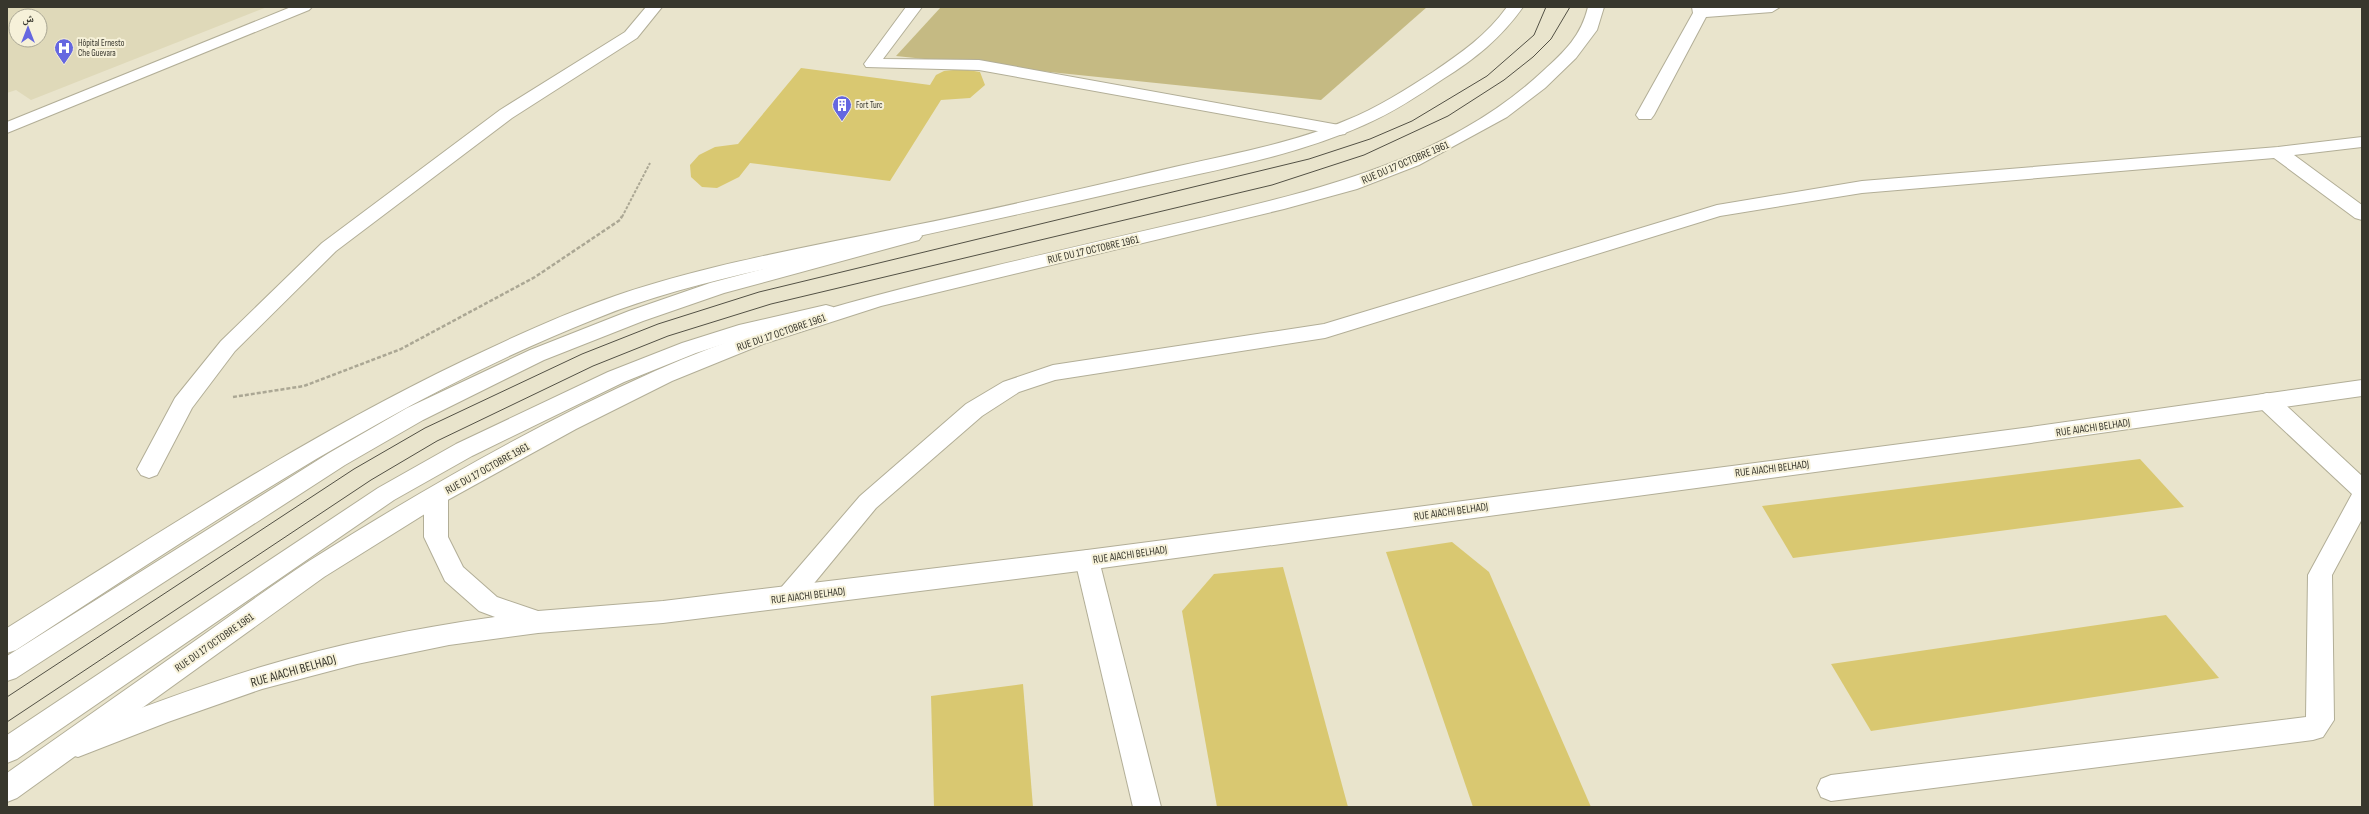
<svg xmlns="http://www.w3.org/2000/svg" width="2369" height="814" font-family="'Sofia Sans Condensed','Noto Naskh Arabic',sans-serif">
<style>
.built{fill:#dfd9b9;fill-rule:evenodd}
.green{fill:#c5ba83}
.building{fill:#d9c871}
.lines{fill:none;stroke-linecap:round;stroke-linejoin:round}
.service-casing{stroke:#b2ae97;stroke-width:2}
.minor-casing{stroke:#b2ae97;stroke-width:2}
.tertiary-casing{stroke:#b2ae97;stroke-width:2}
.secondary-casing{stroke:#b2ae97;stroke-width:2}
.primary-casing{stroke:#b2ae97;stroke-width:2}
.path-far1{stroke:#aba794;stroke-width:2;stroke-dasharray:3 1.5;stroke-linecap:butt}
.path{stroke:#aba794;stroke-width:2.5;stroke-dasharray:4 2;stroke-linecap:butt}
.service{fill:#fff;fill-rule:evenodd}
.minor{fill:#fff;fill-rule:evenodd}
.tertiary{fill:#fff;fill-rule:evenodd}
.secondary{fill:#fff;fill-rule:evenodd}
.primary{fill:#fff;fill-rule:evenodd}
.tram{stroke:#535145;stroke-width:1}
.labels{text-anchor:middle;stroke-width:4;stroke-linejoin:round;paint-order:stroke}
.far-poi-label{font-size:9px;fill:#38372d;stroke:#f6f1d9;text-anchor:start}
.street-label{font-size:11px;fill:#38372d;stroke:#f6f1d9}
.near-street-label{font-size:13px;fill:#38372d;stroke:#f6f1d9}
</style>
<rect width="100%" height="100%" fill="#e9e4cc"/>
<!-- built -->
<path class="built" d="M7,7H267L31,100L16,90L7,93ZM16,16H40V40H16Z"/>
<!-- green -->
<polygon class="green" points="941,7 1427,7 1321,100 896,56"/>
<!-- building -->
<g class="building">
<polygon points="801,68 930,85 936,75 944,71 962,69 980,72 985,85 970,98 941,100 890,181 750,163 739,177 717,188 702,187 691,177 690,165 699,155 715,147 738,144"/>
<polygon points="2140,459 2184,507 1793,558 1762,506"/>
<polygon points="1452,542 1489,572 1591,807 1473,807 1386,552"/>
<polygon points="1283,567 1348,807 1217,807 1182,611 1214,574"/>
<polygon points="2166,615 2219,678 1871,731 1831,664"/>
<polygon points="1023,684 1033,807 934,807 931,696"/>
</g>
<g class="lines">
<!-- service casing -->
<g class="service-casing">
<polygon id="service" points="906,7 922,7 883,59 979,60 1339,125 1345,126 1348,130 1345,134 1339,135 979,70 866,67 864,64"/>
</g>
<!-- minor casing -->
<g class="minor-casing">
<g id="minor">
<polygon points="646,7 662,7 637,38 512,118 336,251 235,351 192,408 157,475 149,478 141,475 137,469 175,398 221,341 322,243 500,110 625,32"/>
<polygon points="1692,7 1780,7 1772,12 1706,17 1654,115 1651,119 1639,119 1636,115 1693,13"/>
<polygon points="2362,137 2362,147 2294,155 2362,205 2362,220 2355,218 2274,158 1862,193 1720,216 1325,338 1055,380 1019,392 982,416 876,508 797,604 788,607 779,604 775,597 779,590 860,496 966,404 1003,382 1053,365 1324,324 1717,205 1862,181 2278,147"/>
<polygon points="2267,393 2275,395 2362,476 2362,519 2332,575 2334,720 2323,737 2313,740 1831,801 1821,797 1817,788 1821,779 1831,775 2306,717 2308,575 2352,494 2259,407 2256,401 2259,395"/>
<polygon points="1087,550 1096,553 1099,560 1161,807 1133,807 1075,560 1078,553"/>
</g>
</g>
<!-- tertiary casing -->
<g class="tertiary-casing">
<path id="tertiary" d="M2362,380V396L2031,443L1087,570L663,623L538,633L449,645L357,664L262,689L168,722L78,757L68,754L64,745L68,736C132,711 196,687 261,667C337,644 416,628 495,617L479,611L445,581L424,537V496L428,490L436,487L444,490L448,496V537L463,567L497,597L538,611L663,601L1087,550L2031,427Z"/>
</g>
<!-- secondary casing -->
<g class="secondary-casing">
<g id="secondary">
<polygon points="291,7 312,7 309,10 7,133 7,122"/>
<polygon points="912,230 919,232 922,236 919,240 724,293 643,321 544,360 423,420 345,465 16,678 7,681 7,656 329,453 407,408 530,350 629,311 710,283"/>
<polygon points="826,305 833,307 836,312 833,317 742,338 696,353 624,382 472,456 394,500 17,759 7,763 7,735 378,488 456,444 608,372 682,343 739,325"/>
</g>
</g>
<!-- primary casing -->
<g class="primary-casing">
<g id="primary">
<path d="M1507,7H1523C1501,38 1475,59 1443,79C1418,96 1392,113 1364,125C1288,159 1202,172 1122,191C1030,212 938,232 845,252C761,270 676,286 595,319C388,401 203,529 16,650L7,653V628C156,535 304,437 463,361C513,337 563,314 615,296C709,264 808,247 905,227C997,209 1088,187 1179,166C1236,153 1293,143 1347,120C1377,108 1405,90 1433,72C1461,53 1487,35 1507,7Z"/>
<path d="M1588,7H1604L1597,30L1576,58L1545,88L1507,117L1419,165L1357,189L1284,209L881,306L763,344L672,381L576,429L444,502L324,577L17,798L7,802V773C73,726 140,680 206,633C240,609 274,584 309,561C420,491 536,424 655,371C763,323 876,294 990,267C1060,250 1130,234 1200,218C1321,189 1449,159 1543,71C1565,51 1581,36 1588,7Z"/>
</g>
</g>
<!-- path-far1 -->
<polyline class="path-far1" points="622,217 650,163"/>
<!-- path -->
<polyline class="path" points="233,397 304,386 401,349 535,277 620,220 622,216"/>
<!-- service -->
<use href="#service" class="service"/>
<!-- minor -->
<use href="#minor" class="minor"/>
<!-- tertiary -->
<use href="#tertiary" class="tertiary"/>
<!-- secondary -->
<use href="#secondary" class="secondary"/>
<!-- primary -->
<use href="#primary" class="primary"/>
<!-- tram -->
<g class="tram">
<polyline points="7,697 354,469 425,428 582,354 658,324 759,292 1309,159 1370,139 1412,121 1487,76 1534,35 1546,7"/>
<polyline points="7,722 371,480 437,441 593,366 668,336 771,304 1272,185 1364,155 1448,116 1504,80 1533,57 1551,39 1570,7"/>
</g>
</g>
<!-- icons -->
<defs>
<g id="hospital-pin" transform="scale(1)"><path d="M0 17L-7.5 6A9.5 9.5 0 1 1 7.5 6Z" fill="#6567e0" stroke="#f6f1d9"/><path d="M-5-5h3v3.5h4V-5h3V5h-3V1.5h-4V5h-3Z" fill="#fff"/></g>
<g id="building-pin" transform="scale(1)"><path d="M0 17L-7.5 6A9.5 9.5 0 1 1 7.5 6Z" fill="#6567e0" stroke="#f6f1d9"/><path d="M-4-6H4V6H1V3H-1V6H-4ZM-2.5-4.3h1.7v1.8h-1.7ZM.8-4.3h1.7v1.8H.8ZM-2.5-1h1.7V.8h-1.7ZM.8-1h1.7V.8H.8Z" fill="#fff"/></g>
</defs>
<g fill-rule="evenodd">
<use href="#hospital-pin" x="64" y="48"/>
<use href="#building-pin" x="842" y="105"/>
</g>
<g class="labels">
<!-- far-poi labels -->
<g class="far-poi-label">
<text x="78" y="46">Hôpital Ernesto<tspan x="78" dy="10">Che Guevara</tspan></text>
<text x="856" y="108">Fort Turc</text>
</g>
<!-- street labels -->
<g class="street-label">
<text transform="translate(1405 162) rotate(-23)" y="4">RUE DU 17 OCTOBRE 1961</text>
<text transform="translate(1093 249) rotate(-13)" y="4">RUE DU 17 OCTOBRE 1961</text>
<text transform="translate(781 332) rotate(-19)" y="4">RUE DU 17 OCTOBRE 1961</text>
<text transform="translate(2093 427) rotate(-8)" y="4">RUE AIACHI BELHADJ</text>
<text transform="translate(487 468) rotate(-29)" y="4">RUE DU 17 OCTOBRE 1961</text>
<text transform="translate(1772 468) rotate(-7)" y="4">RUE AIACHI BELHADJ</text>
<text transform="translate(1451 511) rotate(-8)" y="4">RUE AIACHI BELHADJ</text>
<text transform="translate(1130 554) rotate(-8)" y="4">RUE AIACHI BELHADJ</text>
<text transform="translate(808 595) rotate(-7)" y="4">RUE AIACHI BELHADJ</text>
<text transform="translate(214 642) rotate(-35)" y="4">RUE DU 17 OCTOBRE 1961</text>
</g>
<!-- near-street labels -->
<g class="near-street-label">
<text transform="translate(293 670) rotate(-16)" y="5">RUE AIACHI BELHADJ</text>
</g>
</g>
<!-- border -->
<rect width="2369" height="814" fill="none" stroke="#38372d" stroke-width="16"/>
<!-- north arrow -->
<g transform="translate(28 28)"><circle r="19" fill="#f6f1d9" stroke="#aaa794"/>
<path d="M0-3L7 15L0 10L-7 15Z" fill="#6567e0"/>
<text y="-6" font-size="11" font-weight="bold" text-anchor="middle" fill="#38372d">ش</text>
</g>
</svg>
